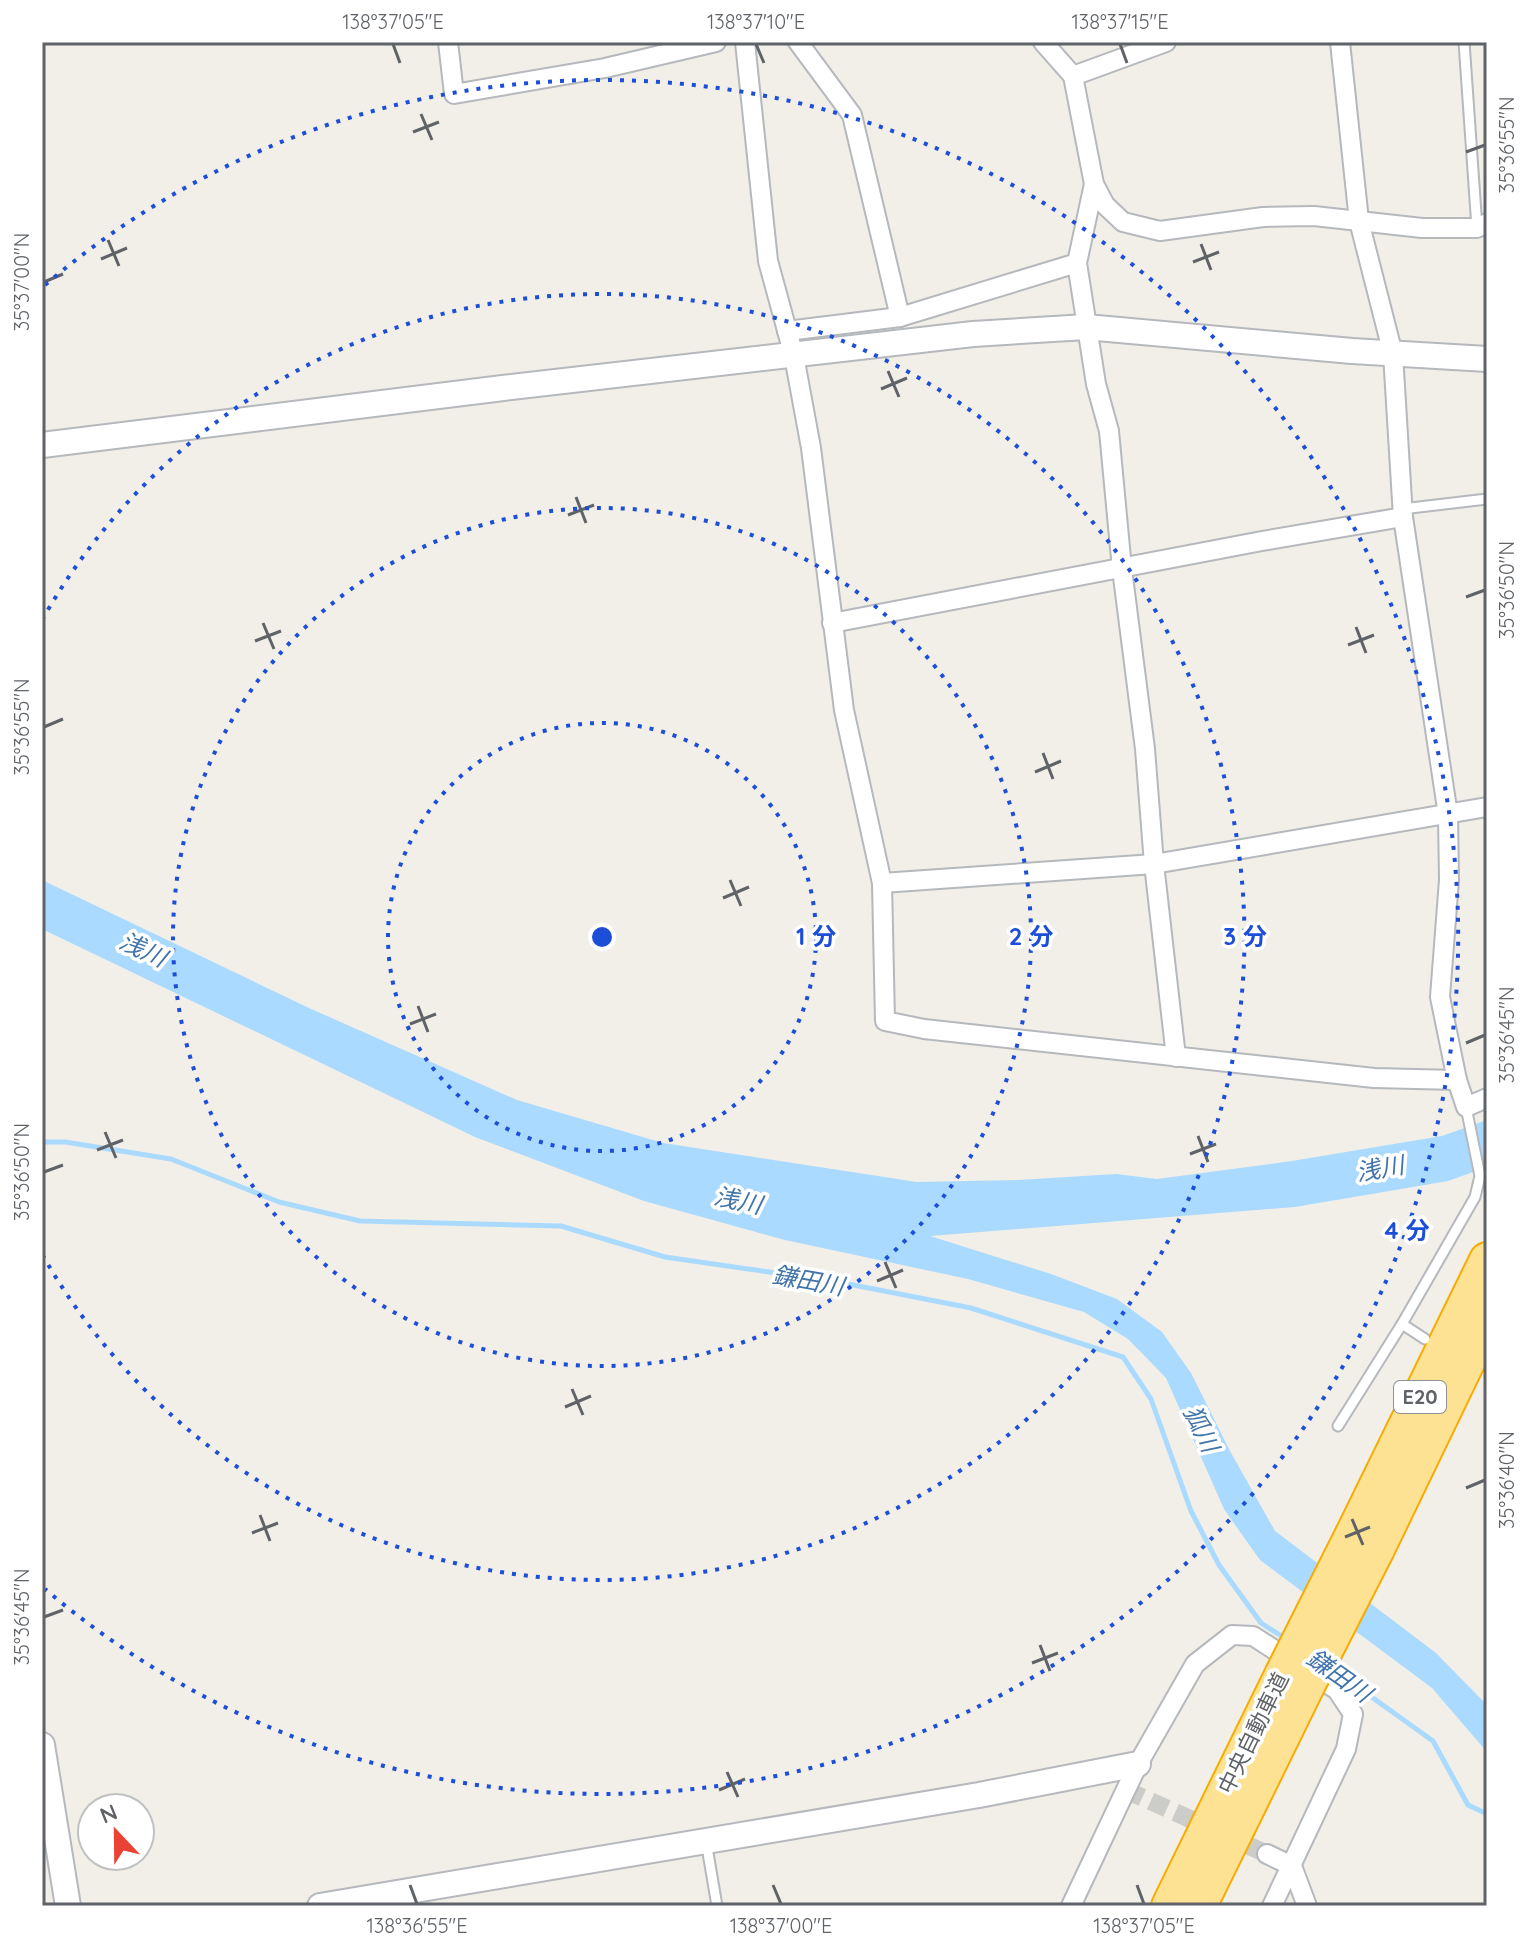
<svg xmlns="http://www.w3.org/2000/svg" width="1529" height="1948" font-family="Quicksand,'Noto Sans JP',sans-serif">
<style>
.water{fill:#aadaff}
.lines{fill:none;stroke-linecap:round;stroke-linejoin:round}
.stream{stroke:#aadaff;stroke-width:5}
.minor-tunnel{stroke:#ccccc8;stroke-width:18;stroke-dasharray:18 9;stroke-linecap:butt}
.service-casing{stroke:#b5b8bc;stroke-width:13}
.minor-casing{stroke:#b5b8bc;stroke-width:22}
.tertiary-casing{stroke:#b5b8bc;stroke-width:28}
.motorway-casing{stroke:#f9ab00;stroke-width:38}
.service{stroke:#fff;stroke-width:9}
.minor{stroke:#fff;stroke-width:18}
.tertiary{stroke:#fff;stroke-width:24}
.motorway{stroke:#fde293;stroke-width:34}
.motorway-bridge-casing{stroke:#f9ab00;stroke-width:38;stroke-linecap:butt}
.motorway-bridge{stroke:#fde293;stroke-width:34}
.ticks{fill:none;stroke:#5f6368;stroke-width:3}
.ring{fill:none;stroke:#1d4ed8;stroke-width:4;stroke-dasharray:4 8}
.labels{text-anchor:middle;stroke-width:7;stroke-linejoin:round;paint-order:stroke}
.shield{fill:#fff;stroke:#8f9295;stroke-width:2}
.shield-label{font-size:20px;font-weight:bold;fill:#5f6368}
.street-label{font-size:22px;fill:#5f6368;stroke:#fff}
.water-label{font-size:24px;font-style:italic;fill:#4174aa;stroke:#fff}
.centre{fill:#1d4ed8;stroke:#fff;stroke-width:4}
.ring-label{font-size:24px;text-anchor:middle;font-weight:bold;fill:#1d4ed8;stroke:#fff;stroke-width:7;stroke-linejoin:round;paint-order:stroke}
.neatline{fill:none;stroke:#5f6368;stroke-width:3}
.ticks-label{font-size:20px;text-anchor:middle;fill:#5f6368}
</style>
<rect width="100%" height="100%" fill="#f1efe8"/>
<!-- water -->
<polygon class="water" points="42,880 309,1008 517,1100 663,1143 917,1182 1018,1180 1116,1174 1157,1179 1292,1161 1442,1136 1487,1120 1487,1167 1448,1181 1295,1207 930,1236 1051,1274 1117,1299 1162,1332 1191,1373 1230,1451 1275,1531 1436,1653 1487,1705 1487,1752 1432,1688 1260,1560 1224,1509 1166,1378 1128,1339 1084,1312 968,1279 785,1240 644,1201 475,1137 42,929"/>
<g class="lines">
<!-- stream -->
<g class="stream">
<polyline points="42,1142 65,1142 171,1159 279,1202 360,1221 561,1226 665,1257 838,1282 971,1308 1123,1357 1151,1399 1191,1511 1219,1565 1261,1623 1286,1639"/>
<polyline points="1331,1668 1433,1741 1468,1805 1487,1814"/>
</g>
<!-- minor-tunnel -->
<polyline class="minor-tunnel" points="1126,1790 1267,1854"/>
<!-- service casing -->
<g class="service-casing">
<g id="service">
<polyline points="1464,42 1477,228"/>
<polyline points="1402,509 1487,499"/>
<polyline points="1402,1324 1425,1339"/>
<polyline points="1338,1426 1402,1324 1475,1197 1480,1176 1466,1107"/>
<polyline points="706,1841 717,1906"/>
</g>
</g>
<!-- minor casing -->
<g class="minor-casing">
<g id="minor">
<polyline points="448,42 454,94 605,68 716,42"/>
<polyline points="745,42 768,261 794,356 811,448 844,710 882,883 885,1021 924,1029 1374,1078 1457,1080"/>
<polyline points="798,42 852,115 900,317"/>
<polyline points="1043,42 1073,76 1094,184 1105,205 1123,222 1160,231 1263,217 1314,216 1422,228 1477,228 1487,223"/>
<polyline points="1340,42 1359,221 1393,354 1403,517 1448,815 1449,880 1440,997 1457,1080 1466,1107 1487,1098"/>
<polyline points="1073,76 1166,42"/>
<polyline points="1094,184 1077,263 1096,384 1109,431 1122,569 1145,749 1154,864 1176,1057"/>
<polyline points="787,331 900,317 1077,263"/>
<polyline points="832,623 1262,541 1403,517"/>
<polyline points="882,883 1154,864 1487,807"/>
<polyline points="1267,1854 1292,1866 1307,1906"/>
<polyline points="1071,1906 1138,1764 1195,1664 1232,1635 1253,1636 1337,1690 1353,1714 1346,1749 1272,1906"/>
</g>
</g>
<!-- tertiary casing -->
<g class="tertiary-casing">
<g id="tertiary">
<polyline points="42,445 503,388 973,334 1086,327 1352,351 1487,359"/>
<polyline points="42,1745 68,1906"/>
<polyline points="320,1906 979,1795 1138,1764"/>
</g>
</g>
<!-- motorway casing -->
<g class="motorway-casing">
<g id="motorway">
<polyline points="1353,1534 1487,1260"/>
<polyline points="1377,1549 1487,1321"/>
<polyline points="1169,1906 1282,1675"/>
<polyline points="1199,1906 1306,1688"/>
</g>
</g>
<!-- service -->
<use href="#service" class="service"/>
<!-- minor -->
<use href="#minor" class="minor"/>
<!-- tertiary -->
<use href="#tertiary" class="tertiary"/>
<!-- motorway -->
<use href="#motorway" class="motorway"/>
<!-- motorway-bridge casing -->
<g class="motorway-bridge-casing">
<g id="motorway-bridge">
<polyline points="1282,1675 1353,1534"/>
<polyline points="1306,1688 1377,1549"/>
</g>
</g>
<!-- motorway-bridge -->
<use href="#motorway-bridge" class="motorway-bridge"/>
</g>
<!-- ticks -->
<path class="ticks" d="M393,44L400,63M756,44L764,63M1120,44L1127,63M421,114L432,140M413,132L439,122M1466,152L1485,145M108,240L119,266M1201,244L1211,270M101,259L127,248M1193,262L1219,252M44,282L63,274M888,371L899,397M881,389L907,378M576,497L586,523M568,515L594,505M1466,597L1485,590M263,623L274,649M1356,627L1366,653M255,641L281,631M1348,645L1374,635M44,727L63,719M1043,753L1053,779M1035,772L1061,761M730,880L741,906M723,898L749,887M418,1006L428,1032M410,1024L436,1014M1466,1043L1485,1035M105,1132L116,1158M1198,1136L1208,1162M97,1150L123,1140M1190,1154L1216,1144M44,1172L63,1165M885,1262L896,1288M877,1281L903,1270M572,1389L583,1415M565,1407L591,1396M1466,1488L1485,1480M260,1515L270,1541M1352,1519L1363,1545M252,1533L278,1523M1345,1537L1370,1527M44,1617L63,1610M1040,1645L1050,1671M1032,1663L1058,1653M727,1772L738,1797M719,1790L745,1779M410,1885L417,1904M773,1885L781,1904M1137,1885L1144,1904"/>
<!-- distance rings -->
<g class="ring">
<circle cx="602" cy="937" r="214"/>
<circle cx="602" cy="937" r="429"/>
<path d="M42 620A643 643 0 1 1 42 1254"/>
<path d="M45 285A857 857 0 1 1 45 1589"/>
</g>
<g class="labels">
<!-- shield labels -->
<rect class="shield" x="1394" y="1381" width="52" height="32" rx="6"/>
<g class="shield-label">
<text x="1420" y="1404">E20</text>
</g>
<!-- street labels -->
<g class="street-label">
<text transform="translate(1253 1733) rotate(-64)" y="8">中央自動車道</text>
</g>
<!-- water labels -->
<g class="water-label">
<text transform="translate(143 950) rotate(25)" y="8">浅川</text>
<text transform="translate(1380 1169) rotate(-10)" y="8">浅川</text>
<text transform="translate(738 1201) rotate(12)" y="8">浅川</text>
<text transform="translate(808 1281) rotate(10)" y="8">鎌田川</text>
<text transform="translate(1201 1429) rotate(64)" y="8">狐川</text>
<text transform="translate(1339 1676) rotate(35)" y="8">鎌田川</text>
</g>
</g>
<circle cx="602" cy="937" r="12" class="centre"/>
<g class="ring-label">
<text x="816" y="945">1 分</text>
<text x="1031" y="945">2 分</text>
<text x="1245" y="945">3 分</text>
<text x="1407" y="1239">4 分</text>
</g>
<!-- border -->
<rect width="1529" height="1948" fill="none" stroke="#ffffff" stroke-width="88"/>
<!-- north arrow -->
<g transform="translate(116 1832) rotate(338)"><circle r="38" fill="#ffffff" stroke="#bfc1c3" stroke-width="2"/>
<path d="M0-6L14 30L0 20L-14 30Z" fill="#ea4335"/>
<text y="-12" font-size="22" font-weight="bold" text-anchor="middle" fill="#5f6368">N</text>
</g>
<rect x="44" y="44" width="1441" height="1860" class="neatline"/>
<g class="ticks-label">
<text x="393" y="29">138°37'05"E</text>
<text x="756" y="29">138°37'10"E</text>
<text x="1120" y="29">138°37'15"E</text>
<text transform="translate(1507 145) rotate(-90)" y="7">35°36'55"N</text>
<text transform="translate(22 282) rotate(-90)" y="7">35°37'00"N</text>
<text transform="translate(1507 590) rotate(-90)" y="7">35°36'50"N</text>
<text transform="translate(22 727) rotate(-90)" y="7">35°36'55"N</text>
<text transform="translate(1507 1035) rotate(-90)" y="7">35°36'45"N</text>
<text transform="translate(22 1172) rotate(-90)" y="7">35°36'50"N</text>
<text transform="translate(1507 1480) rotate(-90)" y="7">35°36'40"N</text>
<text transform="translate(22 1617) rotate(-90)" y="7">35°36'45"N</text>
<text x="417" y="1933">138°36'55"E</text>
<text x="781" y="1933">138°37'00"E</text>
<text x="1144" y="1933">138°37'05"E</text>
</g>
</svg>
